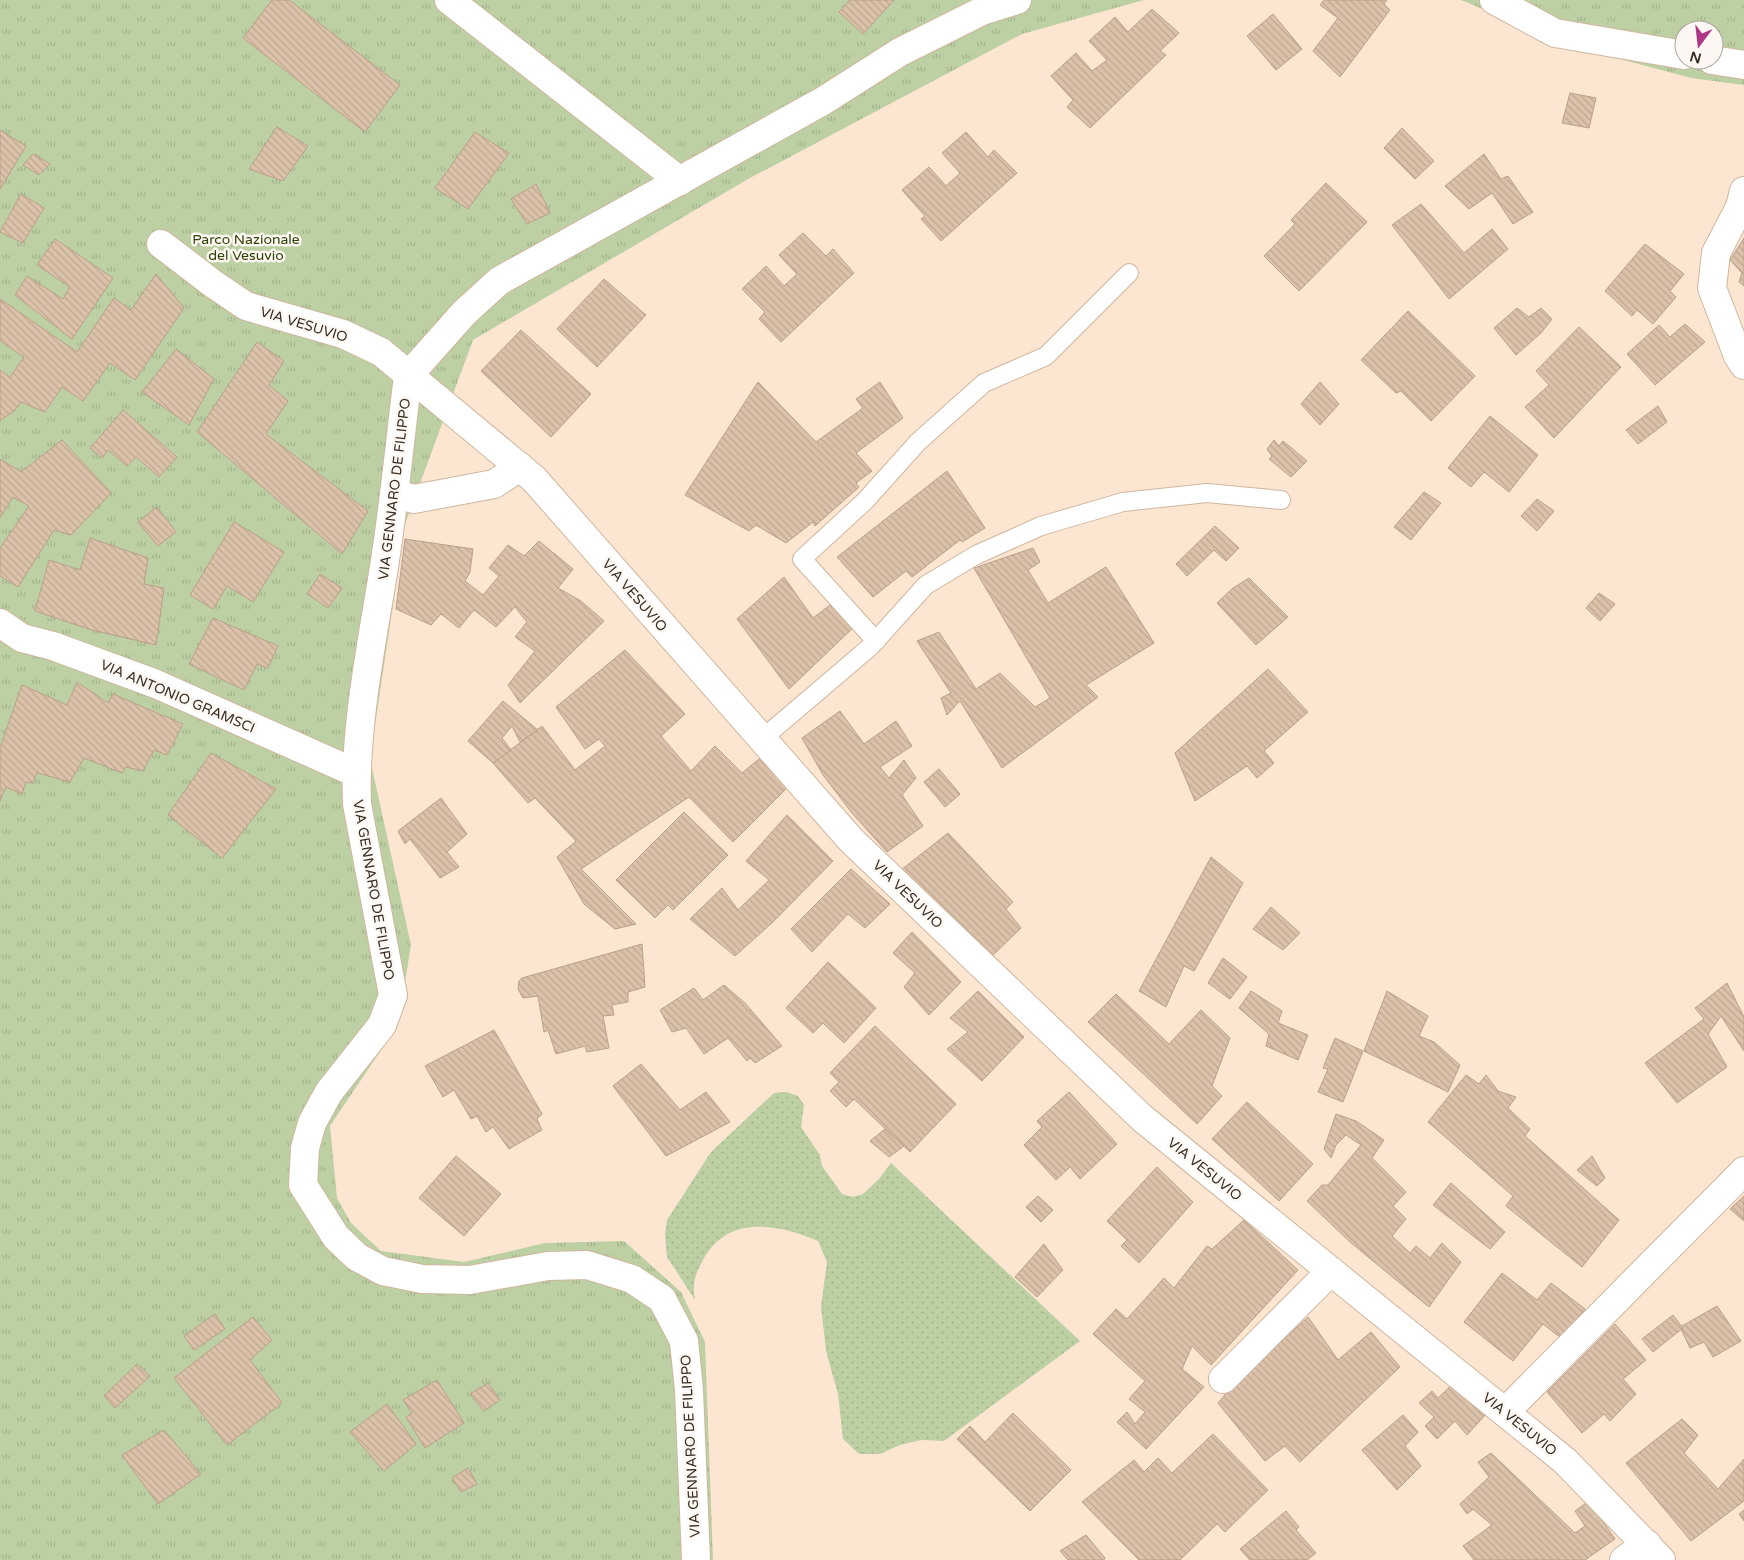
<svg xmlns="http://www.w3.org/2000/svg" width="1744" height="1560" font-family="'Varela Round',sans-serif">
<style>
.grass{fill:url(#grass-dots)}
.park{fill:url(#park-tufts);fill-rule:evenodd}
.building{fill:url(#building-back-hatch);stroke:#b9a088}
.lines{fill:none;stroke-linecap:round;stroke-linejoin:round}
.lane-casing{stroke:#d0b69e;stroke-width:20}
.street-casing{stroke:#d0b69e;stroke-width:30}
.lane{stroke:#fff;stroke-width:18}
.street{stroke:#fff;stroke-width:28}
.labels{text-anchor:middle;stroke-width:5;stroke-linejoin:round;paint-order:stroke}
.park-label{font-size:14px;fill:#304207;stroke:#fcf7f2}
.street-label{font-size:14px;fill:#372d23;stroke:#fcf7f2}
</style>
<defs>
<pattern id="grass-dots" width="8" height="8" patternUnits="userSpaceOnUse" patternTransform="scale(1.25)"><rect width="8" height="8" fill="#bdd0a3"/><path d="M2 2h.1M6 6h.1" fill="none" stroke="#a3b38c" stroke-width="1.8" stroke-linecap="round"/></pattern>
<pattern id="park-tufts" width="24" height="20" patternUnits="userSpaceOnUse" patternTransform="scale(1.25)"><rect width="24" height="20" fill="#bdd0a3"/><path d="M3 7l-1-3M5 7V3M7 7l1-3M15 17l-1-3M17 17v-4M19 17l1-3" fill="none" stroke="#a3b38c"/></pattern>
<pattern id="building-back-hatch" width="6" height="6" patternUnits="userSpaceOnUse" patternTransform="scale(1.25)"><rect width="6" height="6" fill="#dcc2aa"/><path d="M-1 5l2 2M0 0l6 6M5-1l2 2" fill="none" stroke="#bda792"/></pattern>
</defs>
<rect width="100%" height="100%" fill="#fce6d2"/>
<!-- grass -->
<path class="grass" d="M787,1092L798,1096L804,1105L801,1127L820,1155L822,1166L842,1194L853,1197L863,1194L879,1179L891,1163L1080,1341L944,1441L921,1440L900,1445L880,1454H859L843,1439L838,1394L826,1351L821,1306L827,1262L818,1241C777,1224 728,1214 703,1260C695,1275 692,1283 695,1300L667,1257L665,1234L667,1220L711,1152L774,1093Z"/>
<!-- park -->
<g class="park">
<polygon points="0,0 1144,0 1022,34 750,178 473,340 405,524 370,759 411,945 398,1025 330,1126 337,1198 351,1223 381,1251 464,1262 545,1243 624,1241 681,1292 705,1342 713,1560 0,1560"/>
<path d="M1461,0H1744V85L1691,78L1571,46ZM1684,30H1714V60H1684Z"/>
</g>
<!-- building -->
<g class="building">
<polygon points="272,0 289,0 400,85 365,132 243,38"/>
<polygon points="850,0 894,0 863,34 839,12"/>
<polygon points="1324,0 1387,0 1384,4 1390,10 1340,77 1313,51 1338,18 1320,5"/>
<polygon points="1152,9 1179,33 1160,51 1166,55 1090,128 1067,107 1073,100 1051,76 1076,53 1092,71 1107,60 1089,41 1115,17 1128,32"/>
<polygon points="1273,14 1302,49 1276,70 1247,36"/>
<polygon points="1570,93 1596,98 1589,128 1562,123"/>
<polygon points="277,127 308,146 283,181 249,169"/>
<polygon points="1402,128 1434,161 1415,179 1384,148"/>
<polygon points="0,130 26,146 0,189"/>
<polygon points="475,132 509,153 468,209 435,188"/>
<polygon points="966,132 988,157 994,150 1017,173 941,241 921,219 925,216 902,190 929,167 946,186 960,173 942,153"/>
<polygon points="33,154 50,164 39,175 23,165"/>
<polygon points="1484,154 1501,179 1508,176 1533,212 1513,224 1492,193 1469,209 1445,186"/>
<polygon points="1326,183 1367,222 1299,291 1264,256 1295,224 1291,220"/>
<polygon points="536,184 550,213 527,224 511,199"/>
<polygon points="21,194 44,208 23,243 0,232"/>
<polygon points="1421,204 1464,253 1492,229 1508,249 1449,299 1392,225"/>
<polygon points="803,233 826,256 833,249 854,273 781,342 759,319 765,312 742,289 766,266 784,286 797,274 779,255"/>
<polygon points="1744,238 1744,286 1739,282 1742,273 1730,260"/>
<polygon points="55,239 113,278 72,339 15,295 27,276 63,299 70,287 37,265"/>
<polygon points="1645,244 1684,274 1670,291 1676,297 1653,324 1637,310 1632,316 1605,291"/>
<polygon points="156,274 184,308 135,380 110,363 83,401 62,387 45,412 21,402 15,410 0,421 0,370 10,377 24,357 0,341 0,299 77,352 114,298 131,310"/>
<polygon points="604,279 646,315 597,367 557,329"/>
<polygon points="1517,308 1529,317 1541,308 1552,319 1541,333 1516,355 1494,328"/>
<polygon points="1408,311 1475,376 1431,421 1401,391 1396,393 1361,360"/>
<polygon points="1685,324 1705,342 1655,385 1627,354 1659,325 1670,337"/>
<polygon points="1579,327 1621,367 1554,438 1525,407 1549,385 1536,371"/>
<polygon points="521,330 591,394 551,437 481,371"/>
<polygon points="257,342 284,361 269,385 288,401 266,434 368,511 342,554 197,432"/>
<polygon points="176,349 214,379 189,425 142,392"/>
<polygon points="758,382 816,442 863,408 856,399 880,382 903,418 856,453 872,471 856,483 859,487 815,526 813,522 786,543 756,525 749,531 685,495"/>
<polygon points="1320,382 1339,404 1320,425 1301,404"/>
<polygon points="1658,406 1667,422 1638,444 1626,430"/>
<polygon points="123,410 177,457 159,477 136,457 127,466 108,450 102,458 90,448"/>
<polygon points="1490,416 1538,455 1509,492 1484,472 1471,487 1448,468"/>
<polygon points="62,440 111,493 71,535 54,530 18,587 0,576 0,548 29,506 13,497 0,518 0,459 21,472"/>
<polygon points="1274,440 1279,446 1283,441 1307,461 1291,477 1269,459 1272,456 1267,449"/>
<polygon points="947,471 985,528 962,542 960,540 912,577 906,571 873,597 837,557"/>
<polygon points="1424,492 1441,503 1411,540 1394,527"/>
<polygon points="1537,499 1554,511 1537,531 1521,516"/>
<polygon points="157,507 176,532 158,546 138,522"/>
<polygon points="234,522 284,552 253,602 227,586 213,609 190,595"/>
<polygon points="1215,526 1239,548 1226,561 1214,550 1187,576 1176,564"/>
<polygon points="90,538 148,558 144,584 164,588 156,645 92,630 35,611 49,560 80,570"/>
<polygon points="405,539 473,549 470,572 465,581 483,595 499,576 489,568 508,545 524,556 539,541 573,569 558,588 581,601 604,621 520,703 508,685 535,651 515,637 527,622 515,607 496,627 474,610 459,628 441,614 431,625 396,609"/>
<polygon points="1033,548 1040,562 1028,570 1048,603 1106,567 1154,643 1086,685 1098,697 1002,768 960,701 947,715 941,698 951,693 917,641 939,632 976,689 1000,673 1035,707 1050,698 974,568"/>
<polygon points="320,574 342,588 328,608 307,594"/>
<polygon points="784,577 813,618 834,602 855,626 789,689 737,619"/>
<polygon points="1249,578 1288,617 1256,645 1217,603 1233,588"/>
<polygon points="1599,593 1615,604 1600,621 1586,608"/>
<polygon points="213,618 278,646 268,668 257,664 244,690 189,664"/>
<polygon points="625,650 685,714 661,736 691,771 715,746 742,773 765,754 789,786 733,842 689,797 581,869 636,924 615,929 584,904 557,857 576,841 535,798 528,803 493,763 542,726 575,770 605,746 599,739 585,749 556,707"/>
<polygon points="1268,669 1308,712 1264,751 1274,763 1257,778 1247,766 1195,801 1175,753"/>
<polygon points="77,682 108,703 113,694 183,724 167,755 154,750 143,771 126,767 122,773 84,758 70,782 37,773 33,783 26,782 22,794 6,787 0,801 0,748 22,685 67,705"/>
<polygon points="503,701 538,730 520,742 512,726 502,738 511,750 493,763 468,741"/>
<polygon points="840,711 864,744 896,721 912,746 880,767 889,778 904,760 916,778 902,795 923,826 887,852 852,813 823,775 802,738"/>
<polygon points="211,753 276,789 222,858 168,815"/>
<polygon points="939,769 960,794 945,807 924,782"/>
<polygon points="441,798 467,834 447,852 459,867 440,878 410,839 405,844 398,831"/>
<polygon points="684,812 728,855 673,910 668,905 655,918 616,880"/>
<polygon points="787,815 833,861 773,922 735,956 690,919 722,888 738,910 769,880 746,861"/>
<polygon points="948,833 1013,902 1006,909 1021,928 988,960 901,870"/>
<polygon points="1211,857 1243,883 1194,971 1184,966 1166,1007 1139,991"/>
<polygon points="851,869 890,904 865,928 848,914 812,952 791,929"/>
<polygon points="1271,907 1300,933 1283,950 1253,929"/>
<polygon points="912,932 961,982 929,1015 904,987 915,973 893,953"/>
<polygon points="642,944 645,987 628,992 628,1002 612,1005 614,1015 603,1016 609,1048 587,1052 585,1046 556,1054 548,1030 544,1032 538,996 523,998 518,989 519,981 522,978"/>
<polygon points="1223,958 1247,977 1230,999 1208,983"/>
<polygon points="828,962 876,1008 844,1043 823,1023 813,1033 786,1008"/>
<polygon points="1727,983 1744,1017 1744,1051 1721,1016 1708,1034 1727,1067 1677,1103 1645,1063 1704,1019 1695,1008"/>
<polygon points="724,985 745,1003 782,1046 755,1063 750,1058 747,1061 728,1038 704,1054 686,1028 672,1032 660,1010 694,988 703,1000"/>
<polygon points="978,991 1024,1037 982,1081 947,1049 968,1032 950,1018"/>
<polygon points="1251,991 1282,1011 1278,1023 1308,1035 1298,1060 1266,1046 1269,1034 1239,1008"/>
<polygon points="1387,991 1428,1016 1419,1036 1434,1042 1460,1065 1448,1092 1364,1051"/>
<polygon points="1116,994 1169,1044 1201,1010 1230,1038 1212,1086 1222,1096 1197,1124 1088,1022"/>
<polygon points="875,1026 956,1104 910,1152 854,1099 846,1107 830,1091 839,1082 830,1073"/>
<polygon points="494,1030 542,1114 537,1119 542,1130 509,1149 493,1127 486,1132 477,1116 471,1119 454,1090 443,1097 425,1066"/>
<polygon points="1335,1038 1363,1051 1343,1102 1318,1092 1328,1069 1323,1068"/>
<polygon points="641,1064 680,1110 706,1092 730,1122 666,1156 613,1086"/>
<polygon points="1466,1075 1479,1084 1486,1075 1498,1091 1516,1097 1508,1108 1530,1129 1525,1136 1619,1220 1582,1267 1506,1206 1513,1196 1428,1122"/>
<polygon points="1069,1092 1117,1144 1080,1179 1070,1167 1056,1180 1024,1145 1042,1127 1037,1121"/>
<polygon points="1247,1102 1313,1164 1279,1201 1212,1139"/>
<polygon points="1336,1114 1356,1121 1384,1140 1372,1158 1406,1192 1393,1206 1406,1219 1392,1236 1410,1253 1416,1246 1430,1258 1442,1243 1461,1262 1429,1307 1350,1242 1307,1201 1322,1185 1328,1185 1361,1145 1346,1135 1336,1145 1331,1158 1324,1149"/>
<polygon points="885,1129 904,1146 889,1157 870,1141"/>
<polygon points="456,1156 501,1194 464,1236 419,1198"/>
<polygon points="1592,1156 1605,1178 1597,1186 1577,1170"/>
<polygon points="1157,1167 1193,1202 1139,1263 1121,1246 1127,1240 1107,1221"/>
<polygon points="1451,1183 1505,1232 1490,1249 1433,1205"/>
<polygon points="1038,1196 1053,1210 1041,1222 1026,1207"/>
<polygon points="1744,1196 1744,1221 1730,1209"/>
<polygon points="1244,1220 1298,1270 1211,1365 1192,1346 1182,1369 1204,1387 1146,1449 1117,1422 1127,1412 1135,1424 1145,1412 1129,1399 1145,1381 1093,1334 1116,1309 1127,1319 1164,1278 1174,1288 1207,1246 1212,1249"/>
<polygon points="1044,1244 1063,1270 1037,1297 1015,1277"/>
<polygon points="1502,1273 1537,1300 1551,1283 1585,1309 1562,1339 1543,1324 1513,1361 1464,1322"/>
<polygon points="1717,1306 1741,1341 1713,1357 1704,1342 1690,1348 1681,1329 1682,1326"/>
<polygon points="215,1314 225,1329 194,1350 184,1336"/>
<polygon points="1673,1315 1683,1328 1653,1352 1642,1339"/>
<polygon points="253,1317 272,1340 250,1360 282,1403 227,1445 174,1378"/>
<polygon points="1308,1317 1338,1360 1371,1332 1400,1367 1300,1462 1285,1446 1265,1461 1218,1403 1229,1390"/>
<polygon points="1615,1324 1646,1360 1623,1379 1636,1394 1610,1421 1604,1414 1582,1433 1547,1392"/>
<polygon points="137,1364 150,1376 115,1408 104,1396"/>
<polygon points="437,1380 464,1423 425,1448 406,1417 412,1413 403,1400"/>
<polygon points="488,1383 500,1400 484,1411 470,1394"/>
<polygon points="1454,1383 1487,1413 1467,1435 1455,1421 1437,1439 1425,1426 1434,1417 1419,1403 1432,1391 1438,1398"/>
<polygon points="387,1404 416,1444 384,1471 350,1432"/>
<polygon points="1013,1413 1071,1470 1030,1511 957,1439 970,1426 985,1442"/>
<polygon points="1403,1415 1418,1432 1405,1446 1421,1466 1397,1490 1362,1450"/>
<polygon points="1682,1419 1698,1435 1684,1453 1718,1489 1744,1459 1744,1501 1691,1541 1626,1463"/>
<polygon points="164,1430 201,1474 158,1504 122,1455"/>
<polygon points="1213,1434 1268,1490 1225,1532 1217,1524 1180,1560 1139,1560 1082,1502 1134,1460 1144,1472 1158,1458 1172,1473"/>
<polygon points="1491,1453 1575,1533 1585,1526 1575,1511 1589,1501 1615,1539 1585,1560 1474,1560 1463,1546 1492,1525 1473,1509 1467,1514 1460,1504 1489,1477 1478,1462"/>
<polygon points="468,1468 477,1484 461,1492 452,1478"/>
<polygon points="1744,1510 1744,1521 1739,1514"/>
<polygon points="1286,1511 1299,1527 1296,1530 1316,1553 1307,1560 1250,1560 1240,1549"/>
<polygon points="1086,1535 1105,1558 1104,1560 1068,1560 1060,1551"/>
</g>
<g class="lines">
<!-- lane casing -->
<g class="lane-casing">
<g id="lane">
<polyline points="876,641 802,559 865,501 918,442 984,383 1046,356 1129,273"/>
<polyline points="762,739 870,647 926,585 976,555 1041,526 1123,502 1207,493 1281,500"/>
</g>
</g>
<!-- street casing -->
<g class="street-casing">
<g id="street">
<polyline points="449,0 680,181"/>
<polyline points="1494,0 1555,33 1684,55"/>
<polyline points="1712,60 1744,65"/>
<polyline points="1744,191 1740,207 1716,253 1712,288 1738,356 1744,365"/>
<polyline points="161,244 212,283 246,306 343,334 381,352 534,479 851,840 1142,1118 1565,1461 1661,1560"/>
<path d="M408,376C400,440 394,504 384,567C372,643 354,728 357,804L393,995L382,1025L329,1092L312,1123L305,1148L303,1185L336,1237L357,1257L383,1271L422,1279L470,1280L548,1266L587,1265L632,1279L662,1299L684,1341L689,1390L696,1560"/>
<polyline points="408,376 464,313 499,281 823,101 900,52 982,11 1017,0"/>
<polyline points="396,494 414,499 494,484 520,467"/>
<polyline points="0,623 22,638 53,646 156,684 356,773"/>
<polyline points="1223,1379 1331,1271"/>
<polyline points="1505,1412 1744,1171"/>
<polyline points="1624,1560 1647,1544"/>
</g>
</g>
<!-- lane -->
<use href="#lane" class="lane"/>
<!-- street -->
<use href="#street" class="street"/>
</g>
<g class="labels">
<!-- park labels -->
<g class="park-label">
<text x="246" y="244">Parco Nazionale<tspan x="246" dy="16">del Vesuvio</tspan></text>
</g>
<!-- street labels -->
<g class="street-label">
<text transform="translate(304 324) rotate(17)" y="5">VIA VESUVIO</text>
<text transform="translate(394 489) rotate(-83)" y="5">VIA GENNARO DE FILIPPO</text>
<text transform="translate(635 595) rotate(49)" y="5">VIA VESUVIO</text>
<text transform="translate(178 696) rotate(23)" y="5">VIA ANTONIO GRAMSCI</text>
<text transform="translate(374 890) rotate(80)" y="5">VIA GENNARO DE FILIPPO</text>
<text transform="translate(908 894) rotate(44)" y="5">VIA VESUVIO</text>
<text transform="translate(1205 1169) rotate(39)" y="5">VIA VESUVIO</text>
<text transform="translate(1520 1424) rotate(39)" y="5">VIA VESUVIO</text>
<text transform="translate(690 1446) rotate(-93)" y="5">VIA GENNARO DE FILIPPO</text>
</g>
</g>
<!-- north arrow -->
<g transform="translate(1699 45) rotate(195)"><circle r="24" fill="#fcf7f2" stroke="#ada69f"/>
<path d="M0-4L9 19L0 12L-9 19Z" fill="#af3589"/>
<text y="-8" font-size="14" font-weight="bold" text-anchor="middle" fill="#372d23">N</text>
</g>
</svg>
